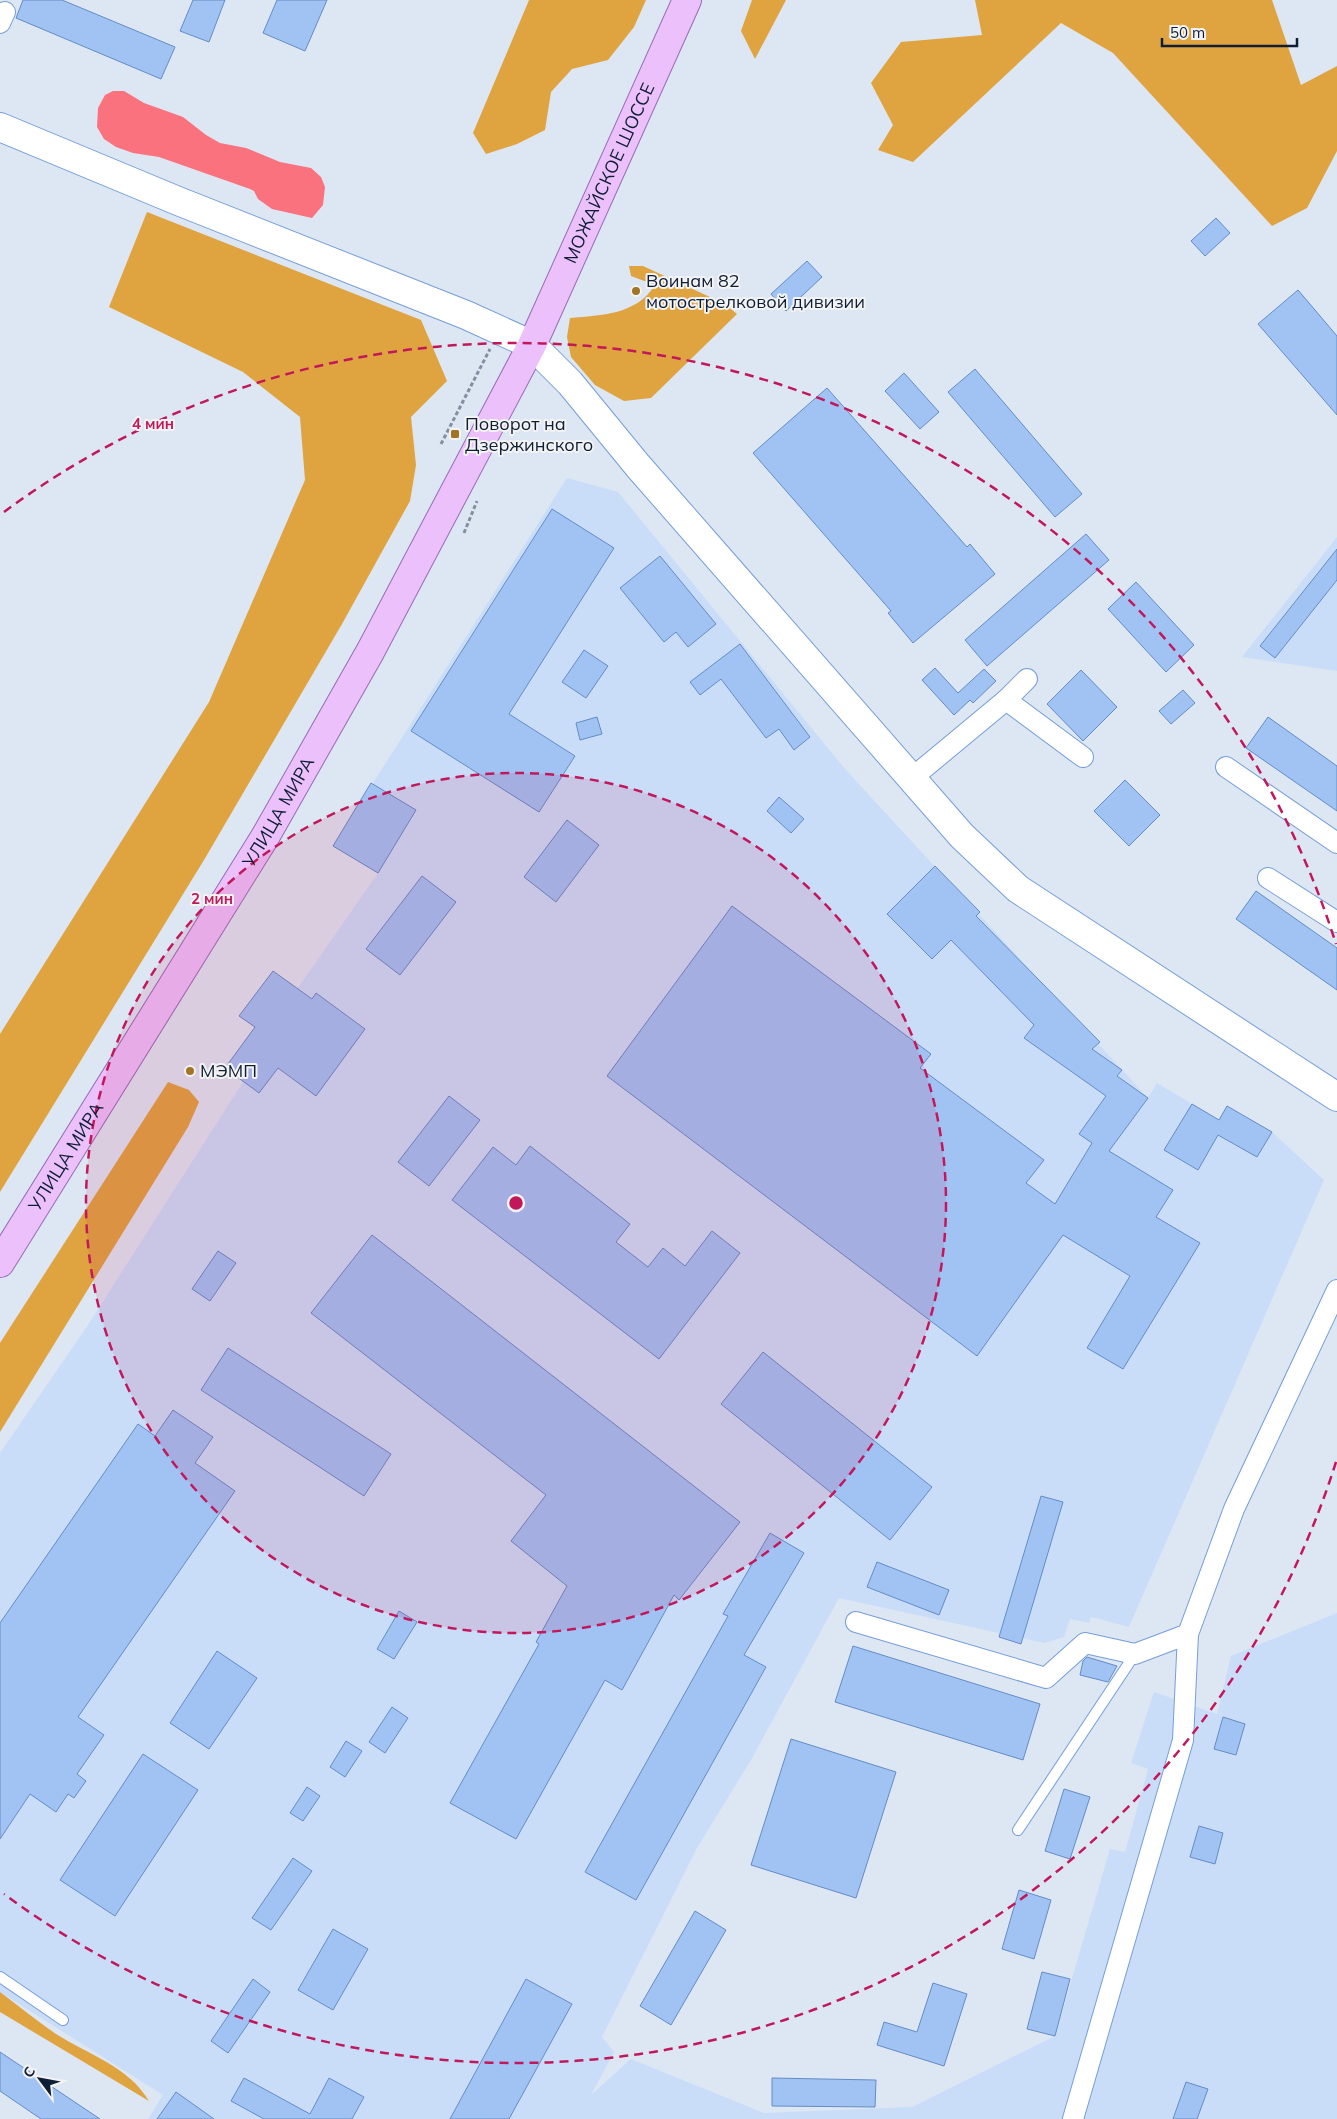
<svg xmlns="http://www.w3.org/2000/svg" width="1337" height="2119" font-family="Mulish,sans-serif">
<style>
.built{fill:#caddf8}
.forest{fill:#dfa340}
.water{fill:#f9727e}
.building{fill:#a1c3f3;stroke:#638cc4}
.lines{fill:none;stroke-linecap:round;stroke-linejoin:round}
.lane-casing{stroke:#759ed8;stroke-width:12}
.street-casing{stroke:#759ed8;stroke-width:22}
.secondary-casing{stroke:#759ed8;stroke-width:30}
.primary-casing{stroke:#966cb4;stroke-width:30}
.path{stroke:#838fa1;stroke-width:3;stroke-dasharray:4 2.5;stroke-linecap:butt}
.lane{stroke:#fff;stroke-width:10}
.street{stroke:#fff;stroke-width:20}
.secondary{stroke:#fff;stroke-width:28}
.primary{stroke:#ecc0fb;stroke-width:28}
.ring{fill:none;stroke:#c2185b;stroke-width:2.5;stroke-dasharray:9 6}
.poi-dot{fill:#a27426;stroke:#f3f3f3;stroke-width:2}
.labels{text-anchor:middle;stroke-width:4;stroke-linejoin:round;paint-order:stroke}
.street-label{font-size:18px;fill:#0e1e35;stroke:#f3f3f3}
.poi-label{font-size:18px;fill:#0e1e35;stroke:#f3f3f3;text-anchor:start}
.centre{fill:#c2185b;stroke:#f3f3f3;stroke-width:2.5}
.ring-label{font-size:15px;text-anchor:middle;font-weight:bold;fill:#c2185b;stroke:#f3f3f3;stroke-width:4;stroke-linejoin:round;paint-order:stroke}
</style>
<rect width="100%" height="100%" fill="#dde6f3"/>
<!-- built -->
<g class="built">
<polygon points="567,478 618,492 845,769 1148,1098 1157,1083 1219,1120 1227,1106 1272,1132 1324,1180 1129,1627 1091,1617 1089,1623 1070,1619 1064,1637 1044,1643 839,1598 751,1760 697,1848 602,2037 614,2052 591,2095 631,2059 764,2113 912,2107 1055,2036 1110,1849 1125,1852 1148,1769 1131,1763 1154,1692 1217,1714 1231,1656 1337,1613 1337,2119 148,2119 163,2095 0,1992 0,1453 88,1325 243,1082 225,1068 255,1028 239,1016 273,971 298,988 378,873 333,846"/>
<polygon points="1337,537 1337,671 1242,657"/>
</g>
<!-- forest -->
<g class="forest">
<polygon points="529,0 646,0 634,27 608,60 572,69 551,92 545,130 517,144 486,154 473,133"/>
<polygon points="752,0 786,0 755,59 741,31"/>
<polygon points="975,0 1272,0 1301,85 1337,66 1337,151 1307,208 1272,226 1113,53 1061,23 913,162 878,150 893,125 871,83 901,42 982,35"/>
<polygon points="147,212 421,320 447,381 411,417 416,465 410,501 342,624 204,860 0,1192 0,1034 209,702 305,480 300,417 243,372 109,307"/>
<path d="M629,266H643L725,304L737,314L651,398L624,401L595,385L571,357L567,337L570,318C602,315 636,315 655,285L631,276Z"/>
<polygon points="168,1082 189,1090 199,1102 188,1127 0,1432 0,1343"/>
<path d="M0,1992C19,2006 37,2021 56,2034C89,2055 128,2066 149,2101L0,2012Z"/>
</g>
<!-- water -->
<polygon class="water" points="113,91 124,91 144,103 183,117 206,135 220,143 246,148 280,162 311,168 321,177 325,187 323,205 312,218 272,209 258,199 254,191 250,189 159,157 133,153 116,147 104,139 97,127 98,108 105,95"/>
<!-- building -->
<g class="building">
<polygon points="23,0 62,0 175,47 161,79 16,18"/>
<polygon points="193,0 225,0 209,42 180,31"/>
<polygon points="277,0 327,0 305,51 263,33"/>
<polygon points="1216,218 1230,233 1205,256 1191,241"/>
<polygon points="807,261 822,277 786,311 771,294"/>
<polygon points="1298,290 1337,336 1337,415 1258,324"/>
<polygon points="975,369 1082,494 1055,517 948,392"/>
<polygon points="904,373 939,412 920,429 885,391"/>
<polygon points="827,388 967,547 970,544 995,574 913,643 888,613 891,611 753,453"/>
<polygon points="552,509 614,548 509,714 575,756 539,812 411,731"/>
<polygon points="1086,534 1109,560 987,666 965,640"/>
<polygon points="1337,549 1337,580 1275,658 1260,646"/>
<polygon points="660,556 716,624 688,647 676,632 664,642 620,588"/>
<polygon points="1136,582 1194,645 1166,672 1108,609"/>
<polygon points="740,644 810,737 794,750 779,729 766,738 721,679 700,695 690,682"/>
<polygon points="584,650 608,666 586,698 562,682"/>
<polygon points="935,668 958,693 984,669 996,681 973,703 970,700 954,715 922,680"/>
<polygon points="1081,670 1117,707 1083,741 1047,704"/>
<polygon points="1183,690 1195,703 1171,724 1159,711"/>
<polygon points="597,717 602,734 580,740 576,723"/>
<polygon points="1268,717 1337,766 1337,811 1246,748"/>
<polygon points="1125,780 1160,815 1129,846 1094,811"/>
<polygon points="371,783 416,810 378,873 333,846"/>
<polygon points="779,797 804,819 791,833 767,811"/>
<polygon points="567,820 599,845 556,902 524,877"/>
<polygon points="935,866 980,912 976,916 1100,1042 1092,1049 1122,1070 1117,1076 1148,1098 1109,1151 1173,1190 1156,1217 1200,1243 1123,1369 1087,1348 1130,1276 1063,1235 977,1356 607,1076 732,906 931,1054 920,1068 1044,1160 1026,1183 1055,1204 1092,1143 1079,1134 1106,1096 1024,1038 1034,1025 951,940 932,959 887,914"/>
<polygon points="422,876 456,902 400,975 366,949"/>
<polygon points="1256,891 1337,948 1337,990 1236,919"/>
<polygon points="273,971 312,999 316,993 365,1029 316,1096 278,1068 259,1093 225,1068 255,1027 239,1016"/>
<polygon points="449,1096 480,1120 429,1186 398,1162"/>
<polygon points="1192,1104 1219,1120 1227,1106 1272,1132 1257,1157 1218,1135 1198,1170 1164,1150"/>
<polygon points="530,1146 630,1224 616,1242 648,1267 663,1248 685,1266 712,1231 740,1253 659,1359 452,1200 493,1147 516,1165"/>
<polygon points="372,1235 740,1522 679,1600 674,1595 622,1690 605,1680 516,1839 450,1803 539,1644 536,1642 567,1586 511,1541 546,1495 311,1313"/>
<polygon points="218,1251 236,1263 210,1301 192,1289"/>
<polygon points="228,1348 391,1454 364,1496 201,1390"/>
<polygon points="763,1352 932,1487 890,1540 721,1404"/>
<polygon points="173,1410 213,1437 195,1463 235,1491 78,1717 104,1735 77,1774 86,1781 74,1798 68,1794 56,1812 30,1794 0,1839 0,1623 138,1424 155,1436"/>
<polygon points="1041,1496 1063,1502 1021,1644 999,1637"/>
<polygon points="770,1533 804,1553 744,1655 766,1667 636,1900 585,1872 728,1616 723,1614"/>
<polygon points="877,1562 949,1590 939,1615 867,1587"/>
<polygon points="399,1611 417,1622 394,1659 377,1649"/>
<polygon points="853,1646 1040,1704 1023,1760 835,1702"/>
<polygon points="217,1651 257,1678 209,1749 170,1723"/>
<polygon points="1087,1657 1117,1666 1108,1682 1080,1675 1083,1661"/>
<polygon points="392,1707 408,1718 385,1753 369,1742"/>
<polygon points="1223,1717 1245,1724 1236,1755 1214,1749"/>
<polygon points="791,1739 896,1772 856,1898 751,1865"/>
<polygon points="346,1741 362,1751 345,1777 330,1767"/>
<polygon points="143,1754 198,1790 115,1916 60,1880"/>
<polygon points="307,1787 320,1796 303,1821 290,1813"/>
<polygon points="1064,1789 1090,1797 1070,1859 1045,1851"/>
<polygon points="1199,1826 1223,1833 1215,1864 1190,1857"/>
<polygon points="293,1858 312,1871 271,1930 252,1918"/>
<polygon points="1019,1890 1051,1900 1034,1959 1002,1949"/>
<polygon points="695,1911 726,1930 671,2025 640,2006"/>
<polygon points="333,1929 368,1949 333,2010 298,1990"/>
<polygon points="1042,1972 1070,1979 1055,2036 1027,2029"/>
<polygon points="253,1979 270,1992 228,2053 211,2041"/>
<polygon points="526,1979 572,2004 509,2119 450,2119"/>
<polygon points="933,1983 967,1994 944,2066 877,2045 884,2022 917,2032"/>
<polygon points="0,2052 100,2119 41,2119 0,2091"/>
<polygon points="244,2078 310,2114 329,2078 364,2097 352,2119 264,2119 231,2101"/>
<polygon points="772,2078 876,2080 875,2107 772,2106"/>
<polygon points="1186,2082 1208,2089 1197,2119 1173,2119"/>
<polygon points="176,2092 214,2119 157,2119"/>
</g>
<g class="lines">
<!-- lane casing -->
<g class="lane-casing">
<g id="lane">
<polyline points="1018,1830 1135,1654"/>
<polyline points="0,1977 63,2020"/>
</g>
</g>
<!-- street casing -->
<g class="street-casing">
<g id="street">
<polyline points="0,23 5,12"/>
<polyline points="1006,700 1083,757"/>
<polyline points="1226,767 1337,843"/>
<polyline points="912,778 1006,700 1027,679"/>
<polyline points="1268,878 1337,922"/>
<polyline points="856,1622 1046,1678 1085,1643 1135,1654 1188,1634"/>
<polyline points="1073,2119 1183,1740 1188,1634 1234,1509 1337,1290"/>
</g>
</g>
<!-- secondary casing -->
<g class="secondary-casing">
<polyline id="secondary" points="0,127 178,201 466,315 532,345 570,383 638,466 962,836 1018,889 1337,1097"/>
</g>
<!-- primary casing -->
<g class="primary-casing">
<g id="primary">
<path id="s1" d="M0,1263L265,837L370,652L532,345L687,0"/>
</g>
</g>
<!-- path -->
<g class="path">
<polyline points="441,444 490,349"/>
<polyline points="464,533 477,501"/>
</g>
<!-- lane -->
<use href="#lane" class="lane"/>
<!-- street -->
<use href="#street" class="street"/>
<!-- secondary -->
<use href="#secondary" class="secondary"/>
<!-- primary -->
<use href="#primary" class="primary"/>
</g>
<!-- distance rings -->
<circle cx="516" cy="1203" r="430" fill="#c2185b" fill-opacity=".12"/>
<g class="ring">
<circle cx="516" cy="1203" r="430"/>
<path d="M1336 1462A860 860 0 0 1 4 1894M4 512A860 860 0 0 1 1336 944"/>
</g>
<!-- markers -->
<g class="poi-dot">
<circle cx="636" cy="291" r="5"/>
<rect x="450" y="429" width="10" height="10" rx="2.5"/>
<circle cx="190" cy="1071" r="5"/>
</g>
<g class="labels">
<!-- street labels -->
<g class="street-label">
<text dy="6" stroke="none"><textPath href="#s1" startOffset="1250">МОЖАЙСКОЕ ШОССЕ</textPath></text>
<text dy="6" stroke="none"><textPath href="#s1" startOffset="530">УЛИЦА МИРА</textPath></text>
<text dy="6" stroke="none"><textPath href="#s1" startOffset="125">УЛИЦА МИРА</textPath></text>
</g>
<!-- poi labels -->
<g class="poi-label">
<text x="646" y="287">Воинам 82<tspan x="646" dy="21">мотострелковой дивизии</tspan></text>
<text x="465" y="430">Поворот на<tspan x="465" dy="21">Дзержинского</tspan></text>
<text x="200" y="1077">МЭМП</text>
</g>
</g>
<circle cx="516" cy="1203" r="8" class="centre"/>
<g class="ring-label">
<text x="153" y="429">4 мин</text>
<text x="212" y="904">2 мин</text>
</g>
<!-- north arrow -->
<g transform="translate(40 2079) rotate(302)" stroke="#f3f3f3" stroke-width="4" paint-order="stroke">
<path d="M0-4L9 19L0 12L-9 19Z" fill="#0e1e35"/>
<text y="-8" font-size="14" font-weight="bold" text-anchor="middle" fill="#0e1e35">С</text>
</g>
<!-- scale -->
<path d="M1162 38v8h135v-8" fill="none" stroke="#0e1e35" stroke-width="2.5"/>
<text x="1170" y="38" font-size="15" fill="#0e1e35" stroke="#f3f3f3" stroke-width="4" paint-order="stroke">50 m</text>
</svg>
